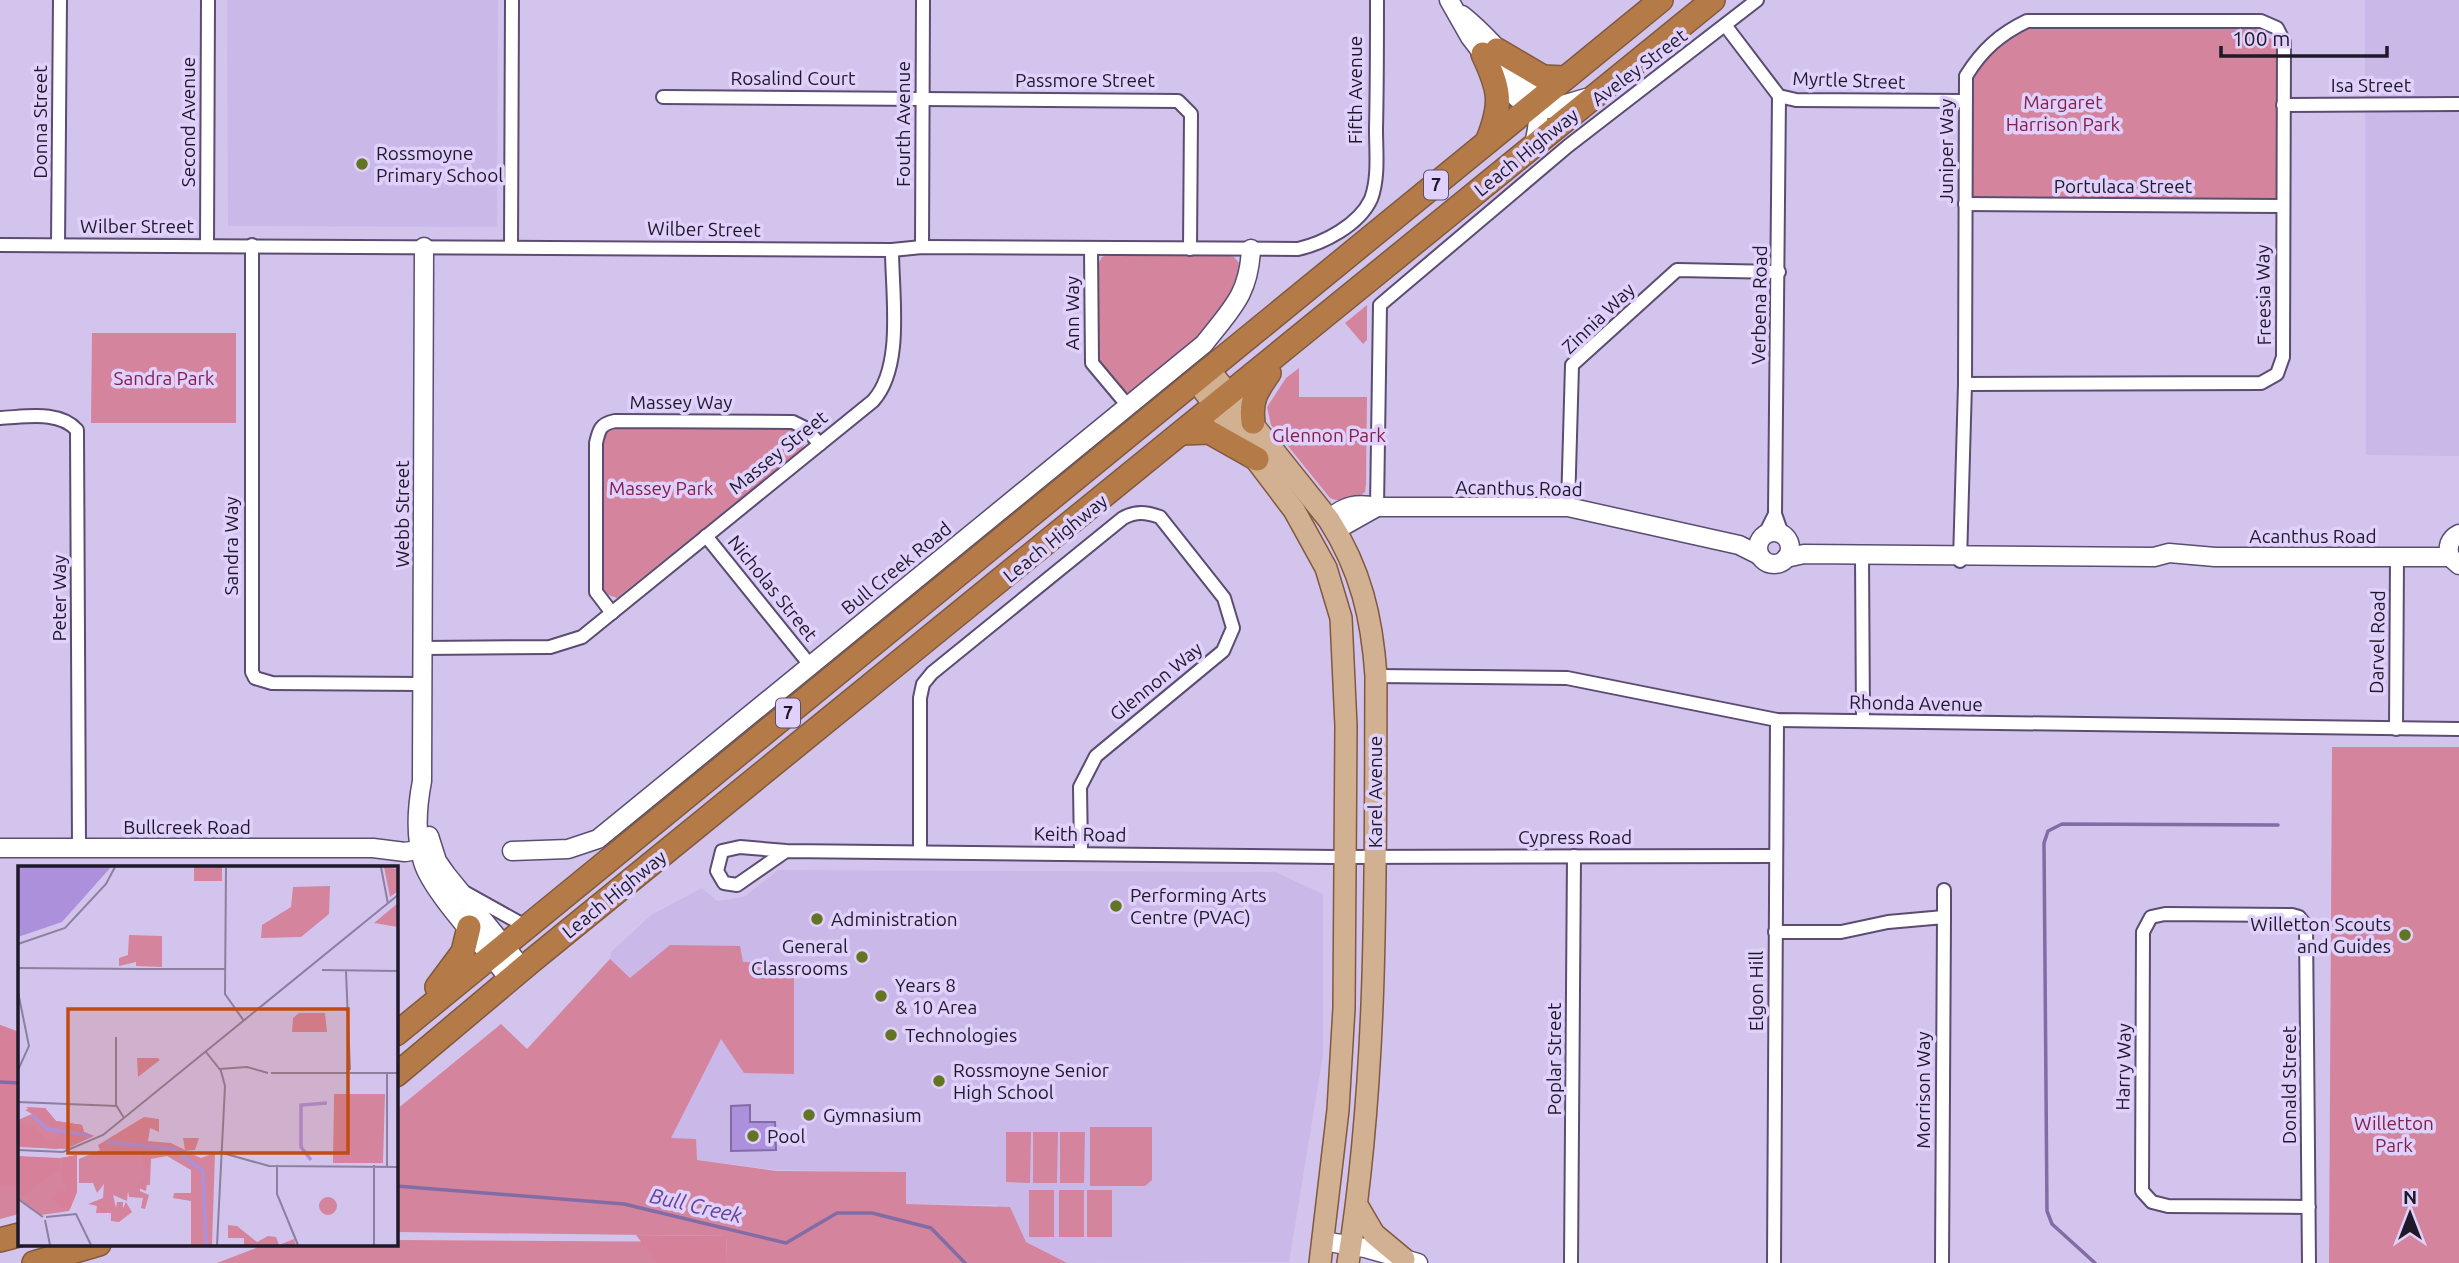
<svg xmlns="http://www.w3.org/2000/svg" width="2459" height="1263" font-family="Ubuntu,sans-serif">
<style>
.built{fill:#c9b8e8}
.green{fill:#d4849c}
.forest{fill:#d7809a}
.water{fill:#ac90db;stroke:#826ca6;stroke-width:2}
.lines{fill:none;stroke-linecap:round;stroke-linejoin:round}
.stream{stroke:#826ca6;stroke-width:3.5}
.street-casing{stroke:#5a4d71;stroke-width:16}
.secondary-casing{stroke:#5a4d71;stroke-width:21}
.primary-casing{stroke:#80593e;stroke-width:24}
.highway-casing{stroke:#80593e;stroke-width:26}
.street{stroke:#fff;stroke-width:12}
.secondary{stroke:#fff;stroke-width:18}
.primary{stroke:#d2b092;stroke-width:21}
.highway{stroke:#b47b49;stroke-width:23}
.poi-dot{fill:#637523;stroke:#e0d1fc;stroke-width:2.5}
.labels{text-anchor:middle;stroke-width:7;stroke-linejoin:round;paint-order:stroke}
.shield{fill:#e0d1fc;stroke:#595068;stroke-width:2}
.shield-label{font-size:18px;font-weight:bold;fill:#1f1929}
.street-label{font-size:19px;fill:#1f1929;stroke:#e0d1fc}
.park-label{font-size:19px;fill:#851f48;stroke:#e0d1fc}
.poi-label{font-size:19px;fill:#1f1929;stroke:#e0d1fc;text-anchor:start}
.water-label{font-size:21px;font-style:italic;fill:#664099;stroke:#e0d1fc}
.inset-river{fill:none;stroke:#ac90db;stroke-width:3.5}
.inset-road{fill:none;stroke:#8b809f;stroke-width:2}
.view{fill:#c04c12;fill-opacity:0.15;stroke:#c04c12;stroke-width:3.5}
.inset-edge{fill:none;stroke:#1f1929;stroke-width:3.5}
</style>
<rect width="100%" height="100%" fill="#d3c4ee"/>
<!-- built -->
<g class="built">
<polygon points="227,0 498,0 497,227 228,226"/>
<polygon points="2365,0 2459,0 2459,456 2366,455"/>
<polygon points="778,870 1275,872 1323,894 1323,1055 1289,1262 1067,1263 1026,1242 997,1205 905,1204 906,1172 776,1170 697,1160 528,1049 610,959 611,952 651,915 702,888 717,901 744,897"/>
</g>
<!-- green -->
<g class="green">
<polygon points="2027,28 2256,29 2277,43 2276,200 1970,197 1972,79 1994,49"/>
<polygon points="1109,254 1225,255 1234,257 1240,264 1242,281 1200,341 1133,393 1125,392 1096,360 1096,268 1102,257"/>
<polygon points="1367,305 1367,340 1363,344 1345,323"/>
<polygon points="92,333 236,333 236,423 91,423"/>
<path d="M1299,368V397H1367L1366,484L1365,492C1356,499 1341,503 1330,498L1271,425L1267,407L1286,378Z"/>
<polygon points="615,427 791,428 799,429 805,443 802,449 617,598 603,593 601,586 602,437 606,430"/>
<polygon points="2332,747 2459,747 2459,1263 2329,1263"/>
<polygon points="670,945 740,946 743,962 794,964 794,1074 744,1073 721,1039 671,1138 696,1139 697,1160 776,1171 906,1172 906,1204 1010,1207 1026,1242 1067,1263 217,1263 266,1244 396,1244 396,1240 726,1242 726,1257 727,1236 396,1232 396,1110 501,1024 527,1049 610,959 630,978"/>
<polygon points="0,1025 19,1032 19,1214 0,1219"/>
<polygon points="1090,1127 1152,1127 1152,1180 1145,1186 1090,1186"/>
<polygon points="1006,1132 1031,1132 1030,1183 1006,1182"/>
<polygon points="1033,1132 1058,1132 1057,1183 1033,1183"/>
<polygon points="1060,1132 1085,1132 1084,1183 1060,1183"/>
<rect x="1029" y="1190" width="25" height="47"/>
<rect x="1059" y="1190" width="25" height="47"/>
<rect x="1087" y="1190" width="25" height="47"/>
</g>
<!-- forest -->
<g class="forest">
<polygon points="0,1025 19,1032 19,1184 0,1187"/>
<polygon points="636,1235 727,1236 726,1263 657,1263"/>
</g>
<!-- water -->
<polygon class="water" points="750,1105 750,1122 775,1122 776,1150 731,1151 731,1106"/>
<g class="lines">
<!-- stream -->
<g class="stream">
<polyline points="0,1082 19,1083"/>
<polyline points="396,1186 624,1204 786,1243 837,1213 872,1213 931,1228 965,1263"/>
<polyline points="2095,1263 2052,1224 2047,1211 2044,843 2048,831 2062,824 2278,825"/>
</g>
<!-- street casing -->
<g class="street-casing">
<g id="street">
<polyline points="1725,25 1779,96 1796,100 1965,101"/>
<polyline points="1779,96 1775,514 1782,534"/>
<polyline points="663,97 1178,101 1191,114 1190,249"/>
<polyline points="2283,105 2459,104"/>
<polyline points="1965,204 2281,206"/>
<path d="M0,245L892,250L922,247L1298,249C1324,243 1359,225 1371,199C1379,178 1376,151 1376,129C1377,86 1377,43 1377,0"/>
<polyline points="58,245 60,0"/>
<polyline points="207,245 208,0"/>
<polyline points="252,245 252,672 255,678 272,683 422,684"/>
<polyline points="511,247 512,0"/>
<polyline points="922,247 923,0"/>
<polyline points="1091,249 1092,363 1128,406"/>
<path d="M0,418C26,417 59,410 77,430L79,848"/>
<polyline points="1377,507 1380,305 1568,146 1757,0"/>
<polyline points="1568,507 1572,365 1677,270 1779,272"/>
<polyline points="1765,534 1775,514"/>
<polyline points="706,536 810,665"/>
<polyline points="1862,556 1863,721"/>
<path d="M1960,561L1965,384L1966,76C1982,50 2000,34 2027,21H2261L2277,28L2284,42L2283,357L2277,374L2261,383L1965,384"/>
<path d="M612,613L596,592V443C599,430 600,424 615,421L793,422L805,428L820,444"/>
<path d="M423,648L550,647L582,637L873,401C904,367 892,294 892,250"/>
<polyline points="1376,676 1567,678 1777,720 2459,729"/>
<polyline points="2396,729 2397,556"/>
<polyline points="786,851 737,885 724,883 717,871 722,851 740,847 786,851 1336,857 1775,856"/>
<path d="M920,852V698L923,684L932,673L1123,518C1136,511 1146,512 1160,517L1224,598L1233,628L1223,651L1096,756L1080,787L1081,852"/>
<polyline points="1944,890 1944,917"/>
<polyline points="466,893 527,927"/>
<polyline points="1775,932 1841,932 1888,922 1944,917 1942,1263"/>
<polyline points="2309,1207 2168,1206 2152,1202 2142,1191 2143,932 2151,917 2165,914 2292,915 2299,917 2306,926 2309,1263"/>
<polyline points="1571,1263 1574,856"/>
<polyline points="1774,1263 1777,720"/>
</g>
</g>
<!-- secondary casing -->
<g class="secondary-casing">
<g id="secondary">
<polyline points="1449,0 1470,37 1517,98 1549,109 1586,98"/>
<path d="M1462,15C1481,30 1530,80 1537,103C1541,116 1536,133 1534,146"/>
<path d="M424,247L422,781C417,807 415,836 423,862C432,893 488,950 510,980"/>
<path d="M1377,507L1345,525L1329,520C1343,505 1358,503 1377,507H1568L1739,545L1759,555"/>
<circle cx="1774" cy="548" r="16"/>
<path d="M2459,534C2449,539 2447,547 2450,557L2459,565"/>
<polyline points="1786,558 1804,554 2154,557 2169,553 2215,557 2450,557"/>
<polyline points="429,836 437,861 446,874 523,969"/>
<polyline points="0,848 373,848 405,852 430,848"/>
<path d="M512,851L568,849L598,839L1204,344C1231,309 1249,295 1251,249"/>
<polyline points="1323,1241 1365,1248 1418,1263"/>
</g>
</g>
<!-- primary casing -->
<g class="primary-casing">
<g id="primary">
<path d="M1210,371L1329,520C1361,570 1372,618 1376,676C1375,873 1379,1069 1348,1263"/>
<polyline points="1197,382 1294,510 1326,568 1341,618 1346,726 1344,1008 1338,1110 1320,1263"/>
<polyline points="1357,1205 1374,1234 1404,1259"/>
</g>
</g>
<!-- highway casing -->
<g class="highway-casing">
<g id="highway">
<polyline points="1497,50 1543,77 1565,78"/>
<path d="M1483,54C1500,90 1503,103 1487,142"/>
<path d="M1253,422C1250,400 1257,390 1269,373"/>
<polyline points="1182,433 1209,432 1257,459"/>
<polyline points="437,987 463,952 469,927"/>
<polyline points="396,1034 1661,0"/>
<polyline points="396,1075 534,959 1713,0"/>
<polyline points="0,1240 19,1235"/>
<polyline points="34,1263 99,1244"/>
</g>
</g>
<!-- street -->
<use href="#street" class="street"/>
<!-- secondary -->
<use href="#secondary" class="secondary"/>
<!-- primary -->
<use href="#primary" class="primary"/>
<!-- highway -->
<use href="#highway" class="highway"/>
</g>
<!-- markers -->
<g class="poi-dot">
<circle cx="362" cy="164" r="7"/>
<circle cx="1116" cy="906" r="7"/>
<circle cx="817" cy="919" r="7"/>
<circle cx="2405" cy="935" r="7"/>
<circle cx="862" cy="957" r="7"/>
<circle cx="881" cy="996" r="7"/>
<circle cx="891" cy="1035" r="7"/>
<circle cx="939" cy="1081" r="7"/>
<circle cx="809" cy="1115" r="7"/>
<circle cx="753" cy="1136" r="7"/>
</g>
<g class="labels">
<!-- shield labels -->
<g class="shield">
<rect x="1424" y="170.5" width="24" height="29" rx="5"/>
<rect x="776" y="698.5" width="24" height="29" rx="5"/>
</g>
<g class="shield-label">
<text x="1436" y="191">7</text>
<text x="788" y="719">7</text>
</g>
<!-- street labels -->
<g class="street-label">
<text transform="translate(1639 67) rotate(-37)" y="7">Aveley Street</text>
<text x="793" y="85">Rosalind Court</text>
<text x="1085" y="87">Passmore Street</text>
<text transform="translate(1849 80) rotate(2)" y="7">Myrtle Street</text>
<text x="2371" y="92">Isa Street</text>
<text transform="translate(1355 90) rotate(-90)" y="7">Fifth Avenue</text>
<text transform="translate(40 122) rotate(-90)" y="7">Donna Street</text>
<text transform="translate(188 122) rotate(-90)" y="7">Second Avenue</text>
<text transform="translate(903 124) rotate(-90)" y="7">Fourth Avenue</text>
<text transform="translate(1946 151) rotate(-90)" y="7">Juniper Way</text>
<text transform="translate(1526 152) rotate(-39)" y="7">Leach Highway</text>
<text x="2123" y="193">Portulaca Street</text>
<text x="137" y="233">Wilber Street</text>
<text transform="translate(704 229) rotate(1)" y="7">Wilber Street</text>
<text transform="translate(2263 295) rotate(-91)" y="7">Freesia Way</text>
<text transform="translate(1759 305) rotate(-89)" y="7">Verbena Road</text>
<text transform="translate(1072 313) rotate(-90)" y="7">Ann Way</text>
<text transform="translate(1598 318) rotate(-44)" y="7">Zinnia Way</text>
<text x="681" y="409">Massey Way</text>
<text transform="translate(778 452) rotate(-39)" y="7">Massey Street</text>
<text transform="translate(1519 488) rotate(1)" y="7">Acanthus Road</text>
<text transform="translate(402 514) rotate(-90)" y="7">Webb Street</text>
<text x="2313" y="543">Acanthus Road</text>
<text transform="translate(1055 538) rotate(-39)" y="7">Leach Highway</text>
<text transform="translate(231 546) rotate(-90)" y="7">Sandra Way</text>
<text transform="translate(896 568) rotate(-39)" y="7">Bull Creek Road</text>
<text transform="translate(773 588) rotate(51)" y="7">Nicholas Street</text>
<text transform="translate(59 598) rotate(-90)" y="7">Peter Way</text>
<text transform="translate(2377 642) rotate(-89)" y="7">Darvel Road</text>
<text transform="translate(1156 681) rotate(-39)" y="7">Glennon Way</text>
<text transform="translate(1916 703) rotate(1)" y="7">Rhonda Avenue</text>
<text transform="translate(1375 792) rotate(-90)" y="7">Karel Avenue</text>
<text x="187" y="834">Bullcreek Road</text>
<text transform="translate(1080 834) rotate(1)" y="7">Keith Road</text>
<text x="1575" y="844">Cypress Road</text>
<text transform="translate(614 894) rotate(-39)" y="7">Leach Highway</text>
<text transform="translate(1756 991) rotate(-90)" y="7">Elgon Hill</text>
<text transform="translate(1554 1059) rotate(-90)" y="7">Poplar Street</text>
<text transform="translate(2123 1067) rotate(-89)" y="7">Harry Way</text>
<text transform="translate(2289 1085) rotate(-90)" y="7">Donald Street</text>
<text transform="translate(1923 1090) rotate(-90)" y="7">Morrison Way</text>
</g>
<!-- park labels -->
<g class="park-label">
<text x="2063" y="109">Margaret<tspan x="2063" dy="22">Harrison Park</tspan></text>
<text x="164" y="385">Sandra Park</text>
<text x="1329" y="442">Glennon Park</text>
<text x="661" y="495">Massey Park</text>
<text x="2394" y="1130">Willetton<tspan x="2394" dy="22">Park</tspan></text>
</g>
<!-- poi labels -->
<g class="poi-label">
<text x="376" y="160">Rossmoyne<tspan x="376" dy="22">Primary School</tspan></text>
<text x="1130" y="902">Performing Arts<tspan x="1130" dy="22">Centre (PVAC)</tspan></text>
<text x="831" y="926">Administration</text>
<text x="2391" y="931" text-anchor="end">Willetton Scouts<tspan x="2391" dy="22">and Guides</tspan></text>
<text x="848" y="953" text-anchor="end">General<tspan x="848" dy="22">Classrooms</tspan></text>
<text x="895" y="992">Years 8<tspan x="895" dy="22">&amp; 10 Area</tspan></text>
<text x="905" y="1042">Technologies</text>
<text x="953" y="1077">Rossmoyne Senior<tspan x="953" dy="22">High School</tspan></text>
<text x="823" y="1122">Gymnasium</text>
<text x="767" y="1143">Pool</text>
</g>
<!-- water labels -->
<g class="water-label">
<text transform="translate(696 1206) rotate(13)" y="7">Bull Creek</text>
</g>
</g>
<!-- overview -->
<g transform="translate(18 866)">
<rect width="380" height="380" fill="#d3c4ee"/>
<path d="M176,1H204V15H176ZM366,1L380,3V25L372,31ZM312,20L311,48L283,71L243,72L244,59L273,41L275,21ZM380,37V61L356,57ZM111,69L144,70V101L118,100V96L101,100V92L110,89ZM281,147H307L309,166H274L275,152ZM119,192H140L142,194L120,211ZM316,228H367L365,297H315ZM13,242H27L38,255L64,259L66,266L76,270L48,283L0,281V254L14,248L7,244ZM126,251L141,253V266L132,262L130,275L153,277L167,284L165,272H181L177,284L167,285L183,292L197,287L194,379H173V335L155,332L156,327H173V304L149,290L133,293L132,319H122V325L131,329L127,343L123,342L125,332L111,331L110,325L109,335L95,329L98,342L99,336H105V342L108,336L114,346L101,356L93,355V347H78L79,340L70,338L85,332L86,318L79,327L75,317H61V293L82,284L80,279ZM59,289V326L51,345L23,349L0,333V290L31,294ZM301 340a9 9 0 1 1 18 0a9 9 0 1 1-18 0ZM210,359L219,360L239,376L250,370L258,371L261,379L276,373L278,379H226V372H210Z" fill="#d4849c"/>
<path d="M8,241L27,242L38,255L64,259L66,266L76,270L38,283L0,280V258L16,261L28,273L39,271L42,264L27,258ZM123,284H133L128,325L118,321L128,311ZM59,289V326L52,343L44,342L34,333L42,324L49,326L50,317L44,316V292ZM0,290L41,292V303L3,331Z" fill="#d7809a"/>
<path d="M0,1H93L44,56L0,71Z" fill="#ac90db"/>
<path class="inset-river" d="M14,249L30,263L72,270M88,276L156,283L185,305L188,379M293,294L283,281V239L309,237"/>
<path class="inset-road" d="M363,1L370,38M208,2L207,128L226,155M0,78L47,62L88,18L97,1M0,102L124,103M122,103H207M304,104L380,105M328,105L332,204M0,126L11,180L0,204M98,171V239L106,252M188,186L203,205L207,220L199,379M201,203L229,201L250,207M253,207H329M332,207H380M0,236L99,240M0,284L45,286L85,269L380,29M201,286L251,300L380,301M259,299V328L280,379M369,301V207M0,333L25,351M28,351L58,348L73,379M27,354L32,379M356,379V299"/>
<path class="view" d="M50,143H330V287H50Z"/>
<rect width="380" height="380" class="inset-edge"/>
</g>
<!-- north arrow -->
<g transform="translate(2410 1214)" stroke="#e0d1fc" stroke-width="5" paint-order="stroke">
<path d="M0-5L12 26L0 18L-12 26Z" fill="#1f1929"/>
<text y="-10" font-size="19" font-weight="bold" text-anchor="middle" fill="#1f1929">N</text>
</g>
<!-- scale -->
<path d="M2221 46v10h166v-10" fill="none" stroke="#1f1929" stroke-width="3.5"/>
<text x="2232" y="46" font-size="21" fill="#1f1929" stroke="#e0d1fc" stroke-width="5" paint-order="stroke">100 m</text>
</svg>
